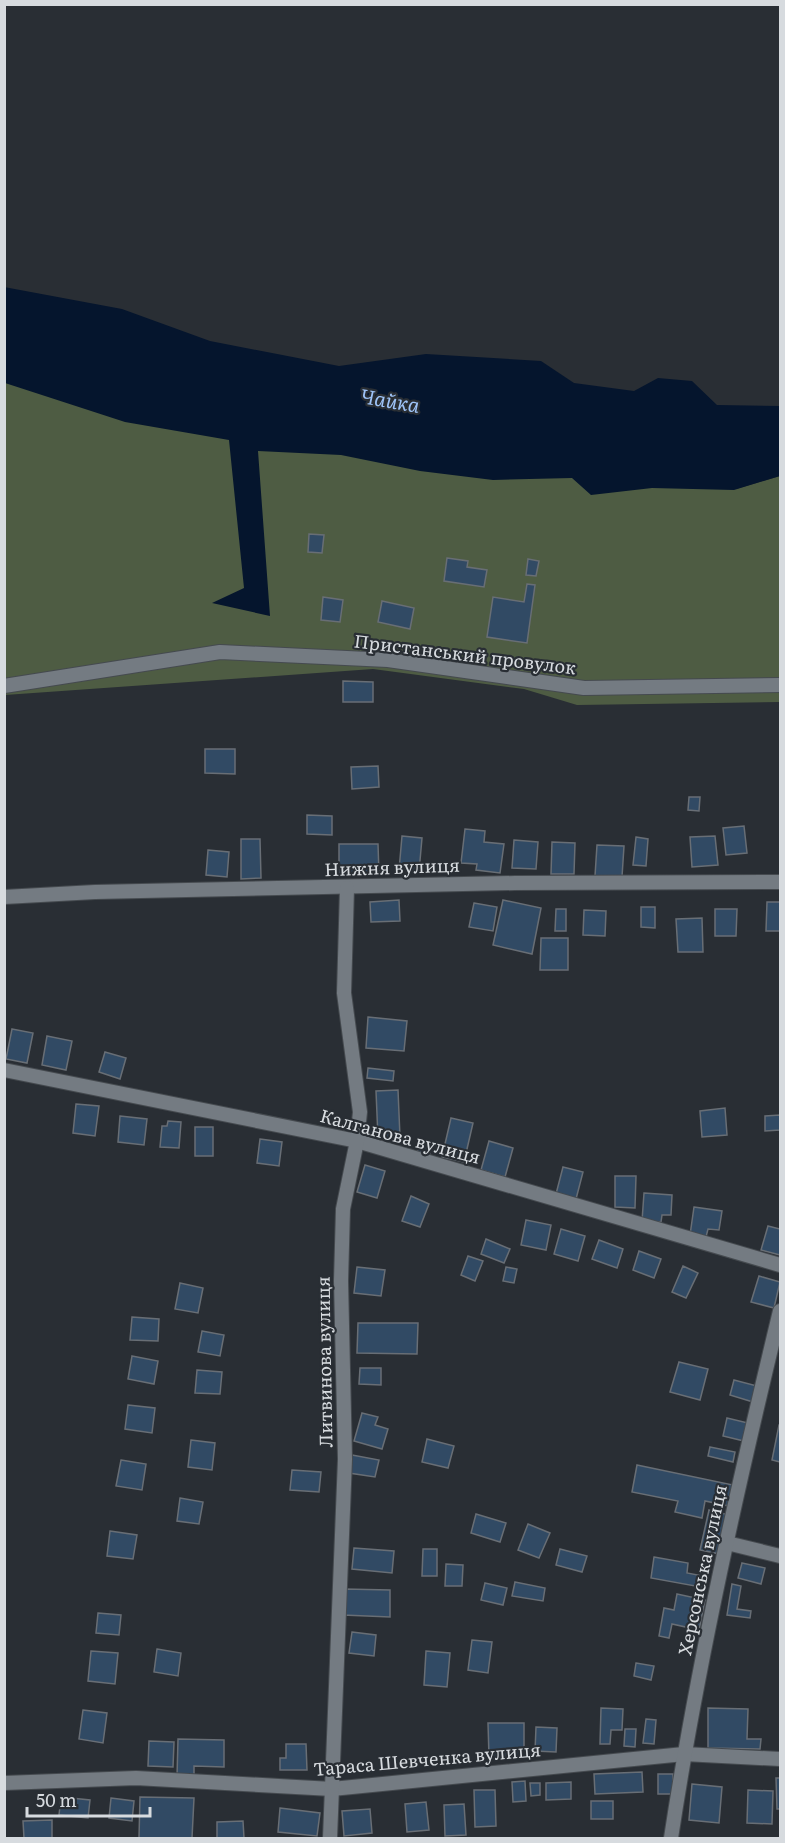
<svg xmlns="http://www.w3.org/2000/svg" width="785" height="1843" font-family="Literata,serif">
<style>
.green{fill:#4e5c43}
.water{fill:#05152d}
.building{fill:#314a64;stroke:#686e75;stroke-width:1.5}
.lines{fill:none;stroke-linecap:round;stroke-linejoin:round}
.minor-casing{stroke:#454a4f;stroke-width:16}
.minor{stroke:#747b82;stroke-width:14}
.labels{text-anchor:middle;stroke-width:4.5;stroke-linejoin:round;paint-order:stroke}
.street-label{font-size:18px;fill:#d7dbdf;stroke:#292e34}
.water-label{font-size:20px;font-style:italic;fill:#9ec3f7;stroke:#292e34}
</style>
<rect width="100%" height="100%" fill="#292e34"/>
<!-- green -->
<polygon class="green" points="5,347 736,489 780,476 780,702 577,705 524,689 373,669 5,695"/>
<!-- water -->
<polygon class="water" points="4,287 122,309 210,341 339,366 426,354 541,361 574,383 634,391 658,378 692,381 717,405 780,406 780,476 734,490 652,488 591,495 572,478 493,480 420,471 341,455 258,451 270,616 212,603 244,588 229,440 125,422 5,383"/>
<!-- building -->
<g class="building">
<polygon points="309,534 324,535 322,553 308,552"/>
<polygon points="447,558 468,561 467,567 487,570 484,587 444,581"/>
<polygon points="528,559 539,561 536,576 526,575"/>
<polygon points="527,584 535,585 527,643 487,637 493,597 524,602"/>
<polygon points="323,597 343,600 340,622 321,620"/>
<polygon points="382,601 414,608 410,629 378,622"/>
<polygon points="343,681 373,682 373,702 343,702"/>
<polygon points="205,749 235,749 235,774 205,773"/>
<polygon points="378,766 379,787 352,789 351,767"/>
<polygon points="689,797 700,797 699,811 688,810"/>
<polygon points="307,815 332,816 332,835 307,834"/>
<polygon points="744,826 747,853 726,855 723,828"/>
<polygon points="465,829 485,831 484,842 504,844 500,873 476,870 477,864 461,863"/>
<polygon points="402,836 422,838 419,872 399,870"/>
<polygon points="715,836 718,865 692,867 690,837"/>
<polygon points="636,837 648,839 646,866 633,865"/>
<polygon points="241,839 260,839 261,878 241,879"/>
<polygon points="514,840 538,842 536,869 512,868"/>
<polygon points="552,842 575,843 574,874 551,874"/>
<polygon points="339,844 378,844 379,874 339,875"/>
<polygon points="597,845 624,846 622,877 595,876"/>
<polygon points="208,850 229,852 227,877 206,875"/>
<polygon points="399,900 400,921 371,922 370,902"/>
<polygon points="503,900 541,908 532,954 493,945"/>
<polygon points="767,902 780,902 780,931 766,931"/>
<polygon points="474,903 497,907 493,931 469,927"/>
<polygon points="641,907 655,907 655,928 641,927"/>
<polygon points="556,909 566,909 566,931 555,931"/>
<polygon points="715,909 737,909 736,936 715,936"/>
<polygon points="584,910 606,911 605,936 583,935"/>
<polygon points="702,918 703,952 678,952 676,919"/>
<polygon points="541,938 568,938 568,970 540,970"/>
<polygon points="368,1017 407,1021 404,1051 366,1048"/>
<polygon points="12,1029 33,1033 27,1063 6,1059"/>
<polygon points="47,1036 72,1041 66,1070 42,1065"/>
<polygon points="105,1052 126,1058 120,1079 99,1072"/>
<polygon points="368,1068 394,1071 393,1081 367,1078"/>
<polygon points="398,1090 400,1137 378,1138 376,1091"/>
<polygon points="76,1104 99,1106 95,1136 73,1133"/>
<polygon points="725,1108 727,1135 702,1137 700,1111"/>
<polygon points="780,1115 780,1130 765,1131 765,1116"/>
<polygon points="120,1116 147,1119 144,1145 118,1142"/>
<polygon points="451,1118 473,1123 464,1162 442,1157"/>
<polygon points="168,1121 181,1122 179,1148 160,1147 162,1126 167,1126"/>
<rect x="195" y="1127" width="18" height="29"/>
<polygon points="260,1139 282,1142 279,1166 257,1163"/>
<polygon points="420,1139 432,1142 429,1157 417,1154"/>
<polygon points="489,1141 513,1148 505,1177 481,1170"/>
<polygon points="365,1165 385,1171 377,1198 357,1192"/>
<polygon points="563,1167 583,1172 576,1199 556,1194"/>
<polygon points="615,1176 636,1176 635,1208 615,1207"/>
<polygon points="644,1193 672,1195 671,1215 662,1215 661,1222 642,1221"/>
<polygon points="411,1196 429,1204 420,1227 402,1221"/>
<polygon points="694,1207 722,1211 719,1230 708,1229 706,1237 690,1235"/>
<polygon points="526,1220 551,1225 546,1250 521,1245"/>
<polygon points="768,1226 780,1229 780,1255 761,1250"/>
<polygon points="561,1229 585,1236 578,1261 554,1254"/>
<polygon points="486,1239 510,1249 504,1263 481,1254"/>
<polygon points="599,1240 623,1249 617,1268 592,1259"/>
<polygon points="639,1251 661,1259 654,1278 633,1270"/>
<polygon points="468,1256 483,1261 475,1281 461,1275"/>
<polygon points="683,1266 698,1273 686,1298 672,1292"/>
<polygon points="357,1267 385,1270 381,1296 354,1293"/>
<polygon points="506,1267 517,1269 514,1283 503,1281"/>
<polygon points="759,1276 780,1282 774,1308 751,1302"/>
<polygon points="180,1283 203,1288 198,1313 175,1309"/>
<polygon points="132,1317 159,1319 158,1341 130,1340"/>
<polygon points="358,1323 418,1323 417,1354 357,1353"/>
<polygon points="202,1331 224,1335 220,1356 198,1352"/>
<polygon points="132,1356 158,1361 154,1384 128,1379"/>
<polygon points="679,1362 708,1369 700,1400 670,1392"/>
<polygon points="360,1368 381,1368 381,1385 359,1384"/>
<polygon points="197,1370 222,1372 220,1394 195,1393"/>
<polygon points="734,1380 757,1386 753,1402 730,1395"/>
<polygon points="128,1405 155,1408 152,1433 125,1429"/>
<polygon points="362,1413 378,1417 375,1425 388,1429 382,1449 354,1441"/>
<polygon points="727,1418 748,1423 744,1441 723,1436"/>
<polygon points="779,1425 780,1425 780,1462 772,1460"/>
<polygon points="427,1439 454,1446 448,1468 422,1462"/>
<polygon points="191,1440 215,1443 212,1470 188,1467"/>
<polygon points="710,1447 735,1452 733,1462 708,1456"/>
<polygon points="352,1455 379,1460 375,1477 349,1473"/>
<polygon points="121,1460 146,1464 142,1490 116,1486"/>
<polygon points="637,1465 733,1485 729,1506 705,1501 702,1518 675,1512 678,1501 632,1492"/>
<polygon points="292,1470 321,1472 319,1492 290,1490"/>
<polygon points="180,1498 203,1502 199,1524 177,1521"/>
<polygon points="709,1510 729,1515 720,1554 700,1550"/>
<polygon points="476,1514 506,1523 500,1542 471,1533"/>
<polygon points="528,1524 550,1533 539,1558 518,1550"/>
<polygon points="110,1531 137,1535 133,1559 107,1556"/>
<polygon points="354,1548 394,1551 392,1573 352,1569"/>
<polygon points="423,1549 437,1549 437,1576 422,1576"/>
<polygon points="560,1549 587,1556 582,1572 556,1565"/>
<polygon points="654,1557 688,1563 687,1573 708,1577 706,1588 651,1578"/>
<polygon points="742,1563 765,1568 761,1584 738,1578"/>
<polygon points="446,1564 463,1565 462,1586 445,1586"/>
<polygon points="515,1582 545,1588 543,1601 512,1596"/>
<polygon points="485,1583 507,1588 503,1605 481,1600"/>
<polygon points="732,1584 741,1586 737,1609 751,1611 750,1618 727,1615"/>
<polygon points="344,1589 390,1590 390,1617 343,1615"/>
<polygon points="677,1594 705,1600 699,1630 672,1624 669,1638 659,1636 664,1608 674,1610"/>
<polygon points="98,1613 121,1615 119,1635 96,1633"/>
<polygon points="352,1632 376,1635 374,1656 349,1653"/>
<polygon points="472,1640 492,1642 488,1673 468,1670"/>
<polygon points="157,1649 181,1653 178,1676 154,1672"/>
<polygon points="91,1651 118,1653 115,1684 88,1681"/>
<polygon points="426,1651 450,1653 447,1687 424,1685"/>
<polygon points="636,1663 654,1666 651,1680 634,1676"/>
<polygon points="601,1708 623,1709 622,1730 611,1730 610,1744 600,1744"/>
<polygon points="708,1708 748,1709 747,1739 761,1739 760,1749 708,1748"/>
<polygon points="83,1710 107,1713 103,1743 79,1739"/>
<polygon points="646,1719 656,1720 654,1744 643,1743"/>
<polygon points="488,1723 524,1723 524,1756 489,1757"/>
<polygon points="536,1727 557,1728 556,1752 535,1751"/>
<polygon points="625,1729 636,1729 635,1747 624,1746"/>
<polygon points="178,1739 224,1740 224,1767 194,1766 194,1778 177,1777"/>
<polygon points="149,1741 174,1742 173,1767 148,1766"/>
<polygon points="286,1744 306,1744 307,1770 280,1770 280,1758 286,1758"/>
<polygon points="642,1772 643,1792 595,1794 594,1774"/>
<rect x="658" y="1774" width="15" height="20"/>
<polygon points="776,1778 780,1778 780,1809 777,1809"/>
<polygon points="525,1781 526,1801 513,1802 512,1782"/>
<polygon points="571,1782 571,1799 546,1800 546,1783"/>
<polygon points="530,1783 540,1783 540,1795 531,1796"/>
<polygon points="692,1784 722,1787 719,1823 689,1820"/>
<polygon points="474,1790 495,1790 496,1826 475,1827"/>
<polygon points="748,1790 773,1791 772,1824 747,1823"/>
<polygon points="61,1797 90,1800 88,1818 59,1815"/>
<polygon points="140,1797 194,1798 192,1838 139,1838"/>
<polygon points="111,1798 134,1801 132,1821 109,1818"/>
<rect x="591" y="1801" width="22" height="18"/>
<polygon points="426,1802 429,1830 407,1832 405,1804"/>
<polygon points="464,1804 466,1835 445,1836 444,1805"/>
<polygon points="280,1808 320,1813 317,1836 278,1832"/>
<polygon points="370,1809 372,1833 344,1836 342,1811"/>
<polygon points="52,1820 52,1838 24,1838 23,1821"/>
<polygon points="243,1821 244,1838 217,1838 217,1822"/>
</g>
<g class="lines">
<!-- minor casing -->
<g class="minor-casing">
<g id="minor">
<polyline points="4,686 220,652 388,660 584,688 780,685"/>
<polyline points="4,897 95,892 515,883 780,882"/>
<polyline points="4,1070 357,1141 780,1265"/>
<polyline points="727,1543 780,1556"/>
<polyline points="4,1783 136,1778 332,1789 684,1754 780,1759"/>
<polyline points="330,1838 345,1459 341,1281 343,1209 357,1141 360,1112 344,993 347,888"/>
<path d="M671,1838C698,1661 738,1485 780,1311"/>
</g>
</g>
<!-- minor -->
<use href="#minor" class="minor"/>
</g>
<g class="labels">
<!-- street labels -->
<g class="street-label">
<text transform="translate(465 655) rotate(7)" y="6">Пристанський провулок</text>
<text transform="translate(392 868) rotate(-2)" y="6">Нижня вулиця</text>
<text transform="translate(400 1137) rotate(15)" y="6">Калганова вулиця</text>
<text transform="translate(325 1362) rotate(-91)" y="6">Литвинова вулиця</text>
<text transform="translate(703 1570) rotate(-78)" y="6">Херсонська вулиця</text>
<text transform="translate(427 1760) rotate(-5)" y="6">Тараса Шевченка вулиця</text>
</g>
<!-- water labels -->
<g class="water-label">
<text transform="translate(390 401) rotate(10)" y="7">Чайка</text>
</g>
</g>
<!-- border -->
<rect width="785" height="1843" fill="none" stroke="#d7dbdf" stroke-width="12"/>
<!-- scale -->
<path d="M27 1807v9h123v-9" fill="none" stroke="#d7dbdf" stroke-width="3"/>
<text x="36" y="1807" font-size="18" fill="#d7dbdf" stroke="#292e34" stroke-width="4.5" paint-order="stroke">50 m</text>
</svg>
